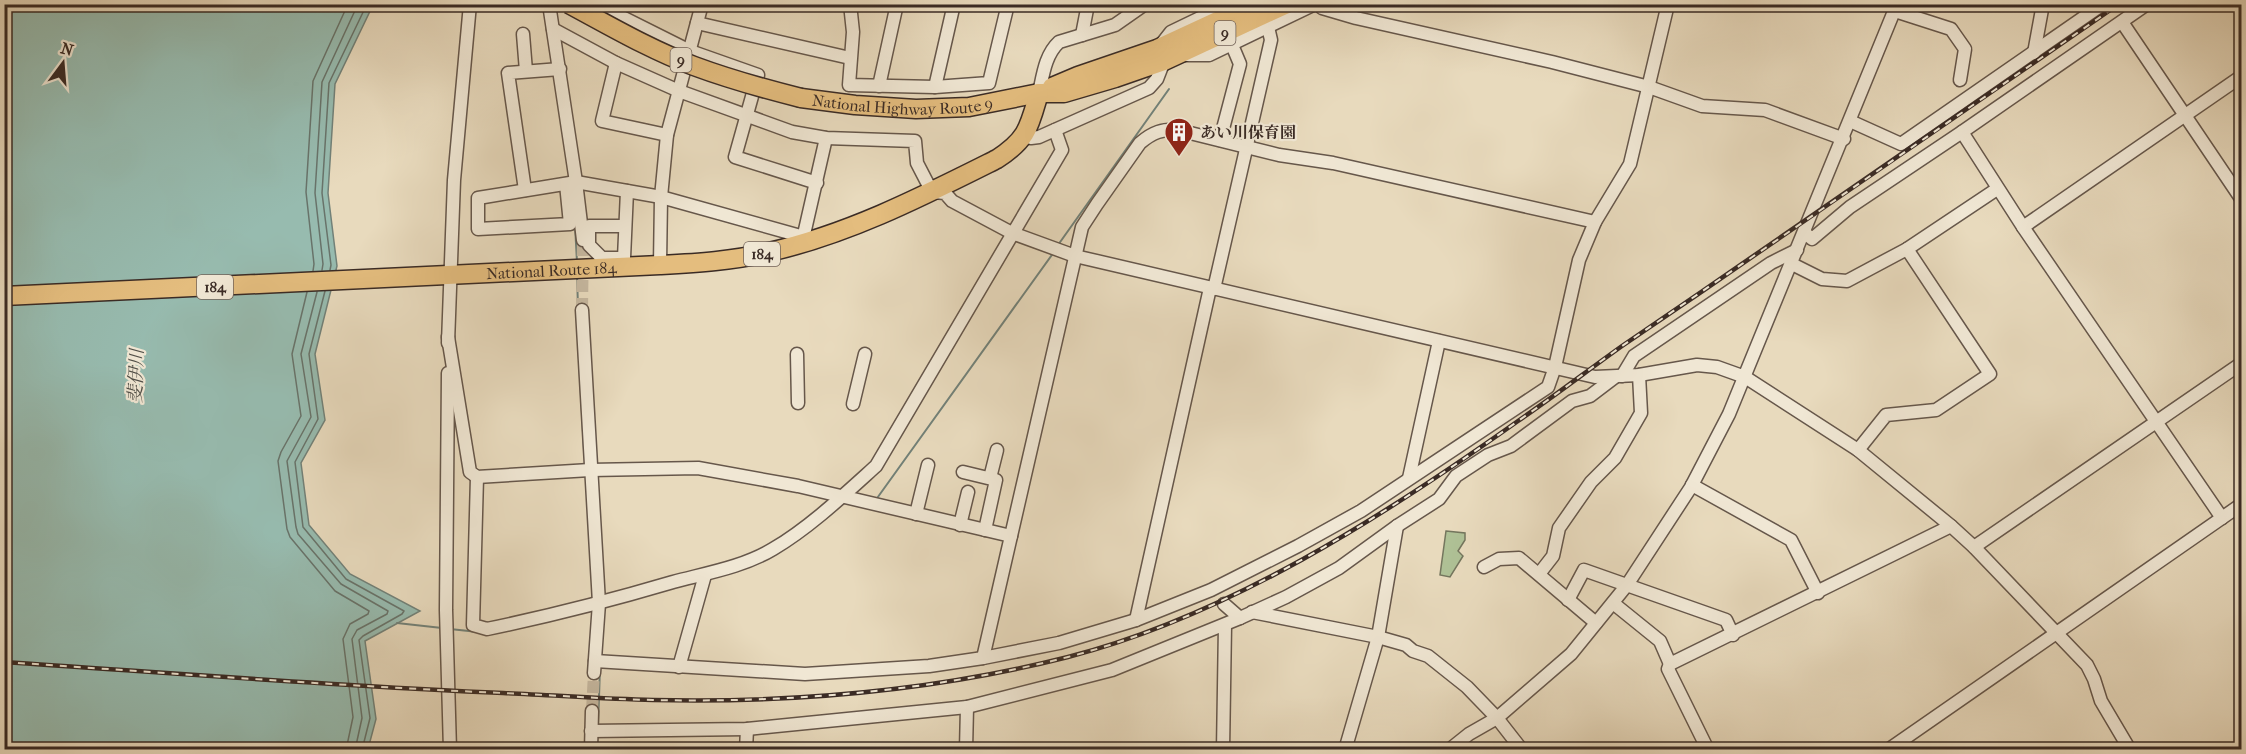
<svg xmlns="http://www.w3.org/2000/svg" width="2246" height="754" font-family="'IM FELL French Canon','Noto Serif JP',serif">
<style>
.green{fill:#afc196;stroke:#74765e;stroke-width:1.5}
.water{fill:#97bbaf;stroke:#728178;stroke-width:1.5}
.lines{fill:none;stroke-linecap:round;stroke-linejoin:round}
.shore{stroke:#68736a;stroke-width:1.5}
.stream{stroke:#728178;stroke-width:2}
.minor-tunnel{stroke:#c5b79f;stroke-width:12;stroke-dasharray:12 6;stroke-linecap:butt}
.minor-casing{stroke:#66574b;stroke-width:15}
.highway-casing{stroke:#3a2b25;stroke-width:21}
.minor{stroke:#f0e7d4;stroke-width:12}
.highway{stroke:#e4bd7e;stroke-width:18}
.rail-casing{stroke:#3a2b25;stroke-width:4.5}
.rail{stroke:#f0e7d4;stroke-width:2;stroke-dasharray:7;stroke-linecap:butt}
.highway-bridge-casing{stroke:#3a2b25;stroke-width:21;stroke-linecap:butt}
.highway-bridge{stroke:#e4bd7e;stroke-width:18}
.labels{text-anchor:middle;stroke-width:4.5;stroke-linejoin:round;paint-order:stroke}
.shield{fill:#f0e7d4;stroke:#71635a;stroke-width:1.5}
.shield-label{font-size:15px;font-weight:bold;fill:#3a2b25}
.street-label{font-size:16px;fill:#3a2b25;stroke:#f0e7d4}
.poi-label{font-size:16px;font-weight:bold;fill:#3a2b25;stroke:#f0e7d4;text-anchor:start}
.water-label{font-size:18px;font-style:italic;fill:#514f48;stroke:#f0e7d4}
</style>
<rect width="100%" height="100%" fill="#e8dabd"/>
<filter id="stains"><feTurbulence type="fractalNoise" baseFrequency=".00333" numOctaves="4"/><feColorMatrix values="0 0 0 0 .2 0 0 0 0 .09 0 0 0 0 .02 0 0 0 .5 -.17"/></filter>
<radialGradient id="worn" r=".72"><stop offset=".6" stop-color="#630" stop-opacity="0"/><stop offset="1" stop-color="#630" stop-opacity=".3"/></radialGradient>
<!-- green -->
<polygon class="green" points="1446,531 1465,533 1465,540 1458,551 1463,556 1450,577 1440,575"/>
<!-- water -->
<path class="water" d="M20,5H373L335,84L328,193L337,266L315,354L325,420L301,463L309,525L350,574L420,611L365,641L376,719L368,749H5L4,151L8,150C4,131 0,33 7,19C10,14 16,9 20,5Z"/>
<g class="lines">
<!-- shore -->
<g class="shore">
<polyline points="322,270 323,264 315,193 322,82 358,4"/>
<polyline points="330,270 331,265 322,193 329,83 367,4"/>
<polyline points="313,271 314,264 306,192 313,81 348,4"/>
<polyline points="325,291 309,354 318,419 295,462 303,527 346,579 404,611 402,614 363,636 359,640 370,718 362,750"/>
<polyline points="307,292 292,354 301,416 281,452 278,461 287,529 290,537 335,591 369,611 368,614 350,624 343,639 353,717 346,750"/>
<polyline points="317,292 301,354 311,417 287,461 296,527 298,534 341,584 388,611 387,614 357,630 352,639 362,718 355,750"/>
</g>
<!-- stream -->
<g class="stream">
<polyline points="575,225 577,262"/>
<polyline points="1058,245 1169,89"/>
<polyline points="577,276 578,307"/>
<polyline points="578,342 584,450"/>
<polyline points="875,501 1054,252"/>
<polyline points="397,623 442,628"/>
<polyline points="450,629 478,632"/>
<polyline points="598,726 600,668"/>
</g>
<!-- minor-tunnel -->
<g class="minor-tunnel">
<polyline points="582,310 583,240"/>
<polyline points="592,711 594,673"/>
</g>
<!-- minor casing -->
<g class="minor-casing">
<g id="minor">
<polyline points="549,4 576,182 583,240"/>
<polyline points="596,4 690,51 758,75 735,157 817,183"/>
<polyline points="850,4 853,32 849,85 935,87 989,83 1008,4"/>
<polyline points="1317,4 1322,8 1356,18 1552,62 1649,87 1702,106 1765,110 1844,139"/>
<polyline points="2147,4 1962,132 2023,227 2222,518"/>
<polyline points="1895,11 1951,29 1965,49 1960,80"/>
<polyline points="2122,22 2242,200"/>
<polyline points="697,23 850,58"/>
<polyline points="553,29 616,63 679,91 792,132 826,138 915,141 917,163 932,192 945,193 952,201 1012,233 1075,256 1595,377 1639,375 1697,365 1717,367 1745,377 1858,450 1951,526 1974,547 2087,665 2094,679 2101,701 2130,750"/>
<polyline points="523,34 526,71"/>
<polyline points="1082,35 1088,4"/>
<polyline points="1160,46 1171,32 1229,4"/>
<polyline points="2034,53 2043,4"/>
<polyline points="1181,55 1209,55 1315,4"/>
<polyline points="616,63 602,121 667,135"/>
<polyline points="879,86 897,4"/>
<polyline points="935,87 954,4"/>
<path d="M1039,93C1043,75 1045,55 1059,42L1115,25L1145,4"/>
<polyline points="1850,121 1901,144 2103,4"/>
<polyline points="1024,136 1031,138 1039,137 1149,88 1157,79 1164,61"/>
<polyline points="1220,140 1240,64 1232,45"/>
<polyline points="566,184 570,224 478,229 478,198 576,182 661,197 804,237"/>
<polyline points="525,190 508,73 560,69"/>
<polyline points="625,226 589,226 589,245 602,258 624,258 627,191"/>
<polyline points="2023,227 2242,76"/>
<polyline points="1805,233 1812,239 1850,207 1962,132"/>
<polyline points="802,243 826,138"/>
<polyline points="1792,264 1822,279 1847,281 1907,249 1997,189"/>
<polyline points="660,265 661,197 667,135 702,4"/>
<polyline points="1214,289 1271,40 1268,27"/>
<polyline points="582,310 599,603 594,673"/>
<polyline points="448,337 470,472 477,477 590,470 698,468 798,486 1011,536 983,658"/>
<polyline points="448,343 454,180 470,4"/>
<polyline points="797,354 798,403"/>
<polyline points="448,373 446,610 450,750"/>
<polyline points="1622,376 1634,356 1771,263 1797,250"/>
<polyline points="853,404 865,354"/>
<polyline points="1858,450 1886,415 1936,410 1990,374 1907,249"/>
<polyline points="963,472 996,480 985,530"/>
<path d="M477,477L473,625L487,629C550,616 612,600 673,582C707,573 743,567 773,549C809,528 845,494 876,466L1062,150L1055,130"/>
<polyline points="990,478 997,450"/>
<polyline points="1409,478 1439,341"/>
<polyline points="1692,485 1791,540 1818,593"/>
<polyline points="916,514 928,465"/>
<polyline points="960,525 968,492"/>
<path d="M1011,536L1082,227L1097,204L1140,143C1153,132 1162,129 1178,130L1279,155L1333,163L1595,222"/>
<polyline points="1974,547 2242,363"/>
<polyline points="1484,567 1499,559 1519,558 1596,623"/>
<polyline points="1539,574 1553,556 1559,528 1591,482 1615,458 1641,413 1639,375"/>
<polyline points="1568,600 1584,570 1726,620 1733,635"/>
<polyline points="1613,603 1660,641 1670,664 1951,526"/>
<polyline points="1224,604 1240,618"/>
<polyline points="1252,612 1378,637 1406,645 1413,651 1428,656 1467,687 1497,718 1522,750"/>
<polyline points="1136,620 1210,288"/>
<polyline points="595,661 805,674 929,666 983,658 1059,643 1136,620 1211,590 1298,546 1361,511 1548,387 1555,367 1579,260 1595,222 1630,164 1668,4"/>
<polyline points="1670,664 1668,669 1708,750"/>
<polyline points="679,667 705,575"/>
<polyline points="591,731 747,729 967,707 1112,670 1240,618 1286,597 1339,568 1397,526 1439,499 1456,476 1488,455 1511,446 1572,401 1590,396 1615,377"/>
<polyline points="591,750 592,711"/>
<polyline points="746,750 747,729"/>
<polyline points="966,750 967,707"/>
<polyline points="1223,750 1225,625"/>
<polyline points="1345,750 1378,637 1397,526"/>
<polyline points="1449,750 1469,734 1497,718 1571,654 1627,585 1691,487 1729,414 1897,4"/>
<polyline points="1888,750 2242,504"/>
</g>
</g>
<!-- highway casing -->
<g class="highway-casing">
<g id="highway">
<polyline points="1052,87 1078,76 1157,49 1254,4"/>
<path id="s1" d="M801,98L855,105L916,109L969,107L1039,93H1064L1115,78L1164,61L1287,4"/>
<path id="s2" d="M4,296L660,265C696,263 733,261 769,252C849,234 923,196 997,159C1028,139 1029,127 1039,93"/>
</g>
</g>
<!-- minor -->
<use href="#minor" class="minor"/>
<!-- highway -->
<use href="#highway" class="highway"/>
<!-- rail casing -->
<g class="rail-casing">
<path id="rail" d="M4,662C170,673 337,686 503,693C553,695 603,699 653,700C791,703 934,691 1068,657C1228,616 1384,516 1518,421C1553,397 1587,371 1622,346C1788,233 1953,119 2119,4"/>
</g>
<!-- rail -->
<use href="#rail" class="rail"/>
<!-- highway-bridge casing -->
<g class="highway-bridge-casing">
<path id="highway-bridge" d="M569,4C610,26 651,50 694,66C729,79 765,89 801,98"/>
</g>
<!-- highway-bridge -->
<use href="#highway-bridge" class="highway-bridge"/>
</g>
<!-- icons -->
<defs>
<g id="building-pin" transform="scale(1.5)"><path d="M0 17L-7.5 6A9.5 9.5 0 1 1 7.5 6Z" fill="#8f2418" stroke="#f0e7d4"/><path d="M-4-6H4V6H1V3H-1V6H-4ZM-2.5-4.3h1.7v1.8h-1.7ZM.8-4.3h1.7v1.8H.8ZM-2.5-1h1.7V.8h-1.7ZM.8-1h1.7V.8H.8Z" fill="#fff"/></g>
</defs>
<g fill-rule="evenodd">
<use href="#building-pin" x="1179" y="132"/>
</g>
<g class="labels">
<!-- shield labels -->
<g class="shield">
<rect x="1214.5" y="21" width="21" height="24" rx="4.5"/>
<rect x="670.5" y="48" width="21" height="24" rx="4.5"/>
<rect x="744" y="242" width="36" height="24" rx="4.5"/>
<rect x="197" y="275" width="36" height="24" rx="4.5"/>
</g>
<g class="shield-label">
<text x="1225" y="38">9</text>
<text x="681" y="65">9</text>
<text x="762" y="259">184</text>
<text x="215" y="292">184</text>
</g>
<!-- street labels -->
<g class="street-label">
<text dy="6" stroke="none"><textPath href="#s1" startOffset="102">National Highway Route 9</textPath></text>
<text dy="6" stroke="none"><textPath href="#s2" startOffset="548">National Route 184</textPath></text>
</g>
<!-- poi labels -->
<g class="poi-label">
<text x="1200" y="138">あい川保育園</text>
</g>
<!-- water labels -->
<g class="water-label">
<text transform="translate(136 376) rotate(-88)" y="6">斐伊川</text>
</g>
</g>
<!-- margin -->
<rect width="2246" height="754" fill="none" stroke="#e8dabd" stroke-width="24"/>
<rect x="6" y="6" width="2234" height="742" fill="none" stroke="#3a2b25" stroke-width="3"/>
<rect x="12" y="12" width="2222" height="730" fill="none" stroke="#3a2b25" stroke-width="1.5"/>
<!-- north arrow -->
<g transform="translate(63 63) rotate(16)" stroke="#f0e7d4" stroke-width="4.5" paint-order="stroke">
<path d="M0-4.5L10 22L0 15L-10 22Z" fill="#3a2b25"/>
<text y="-9" font-size="16" font-weight="bold" text-anchor="middle" fill="#3a2b25">N</text>
</g>
<rect width="100%" height="100%" filter="url(#stains)"/>
<rect width="100%" height="100%" fill="url(#worn)"/>
</svg>
